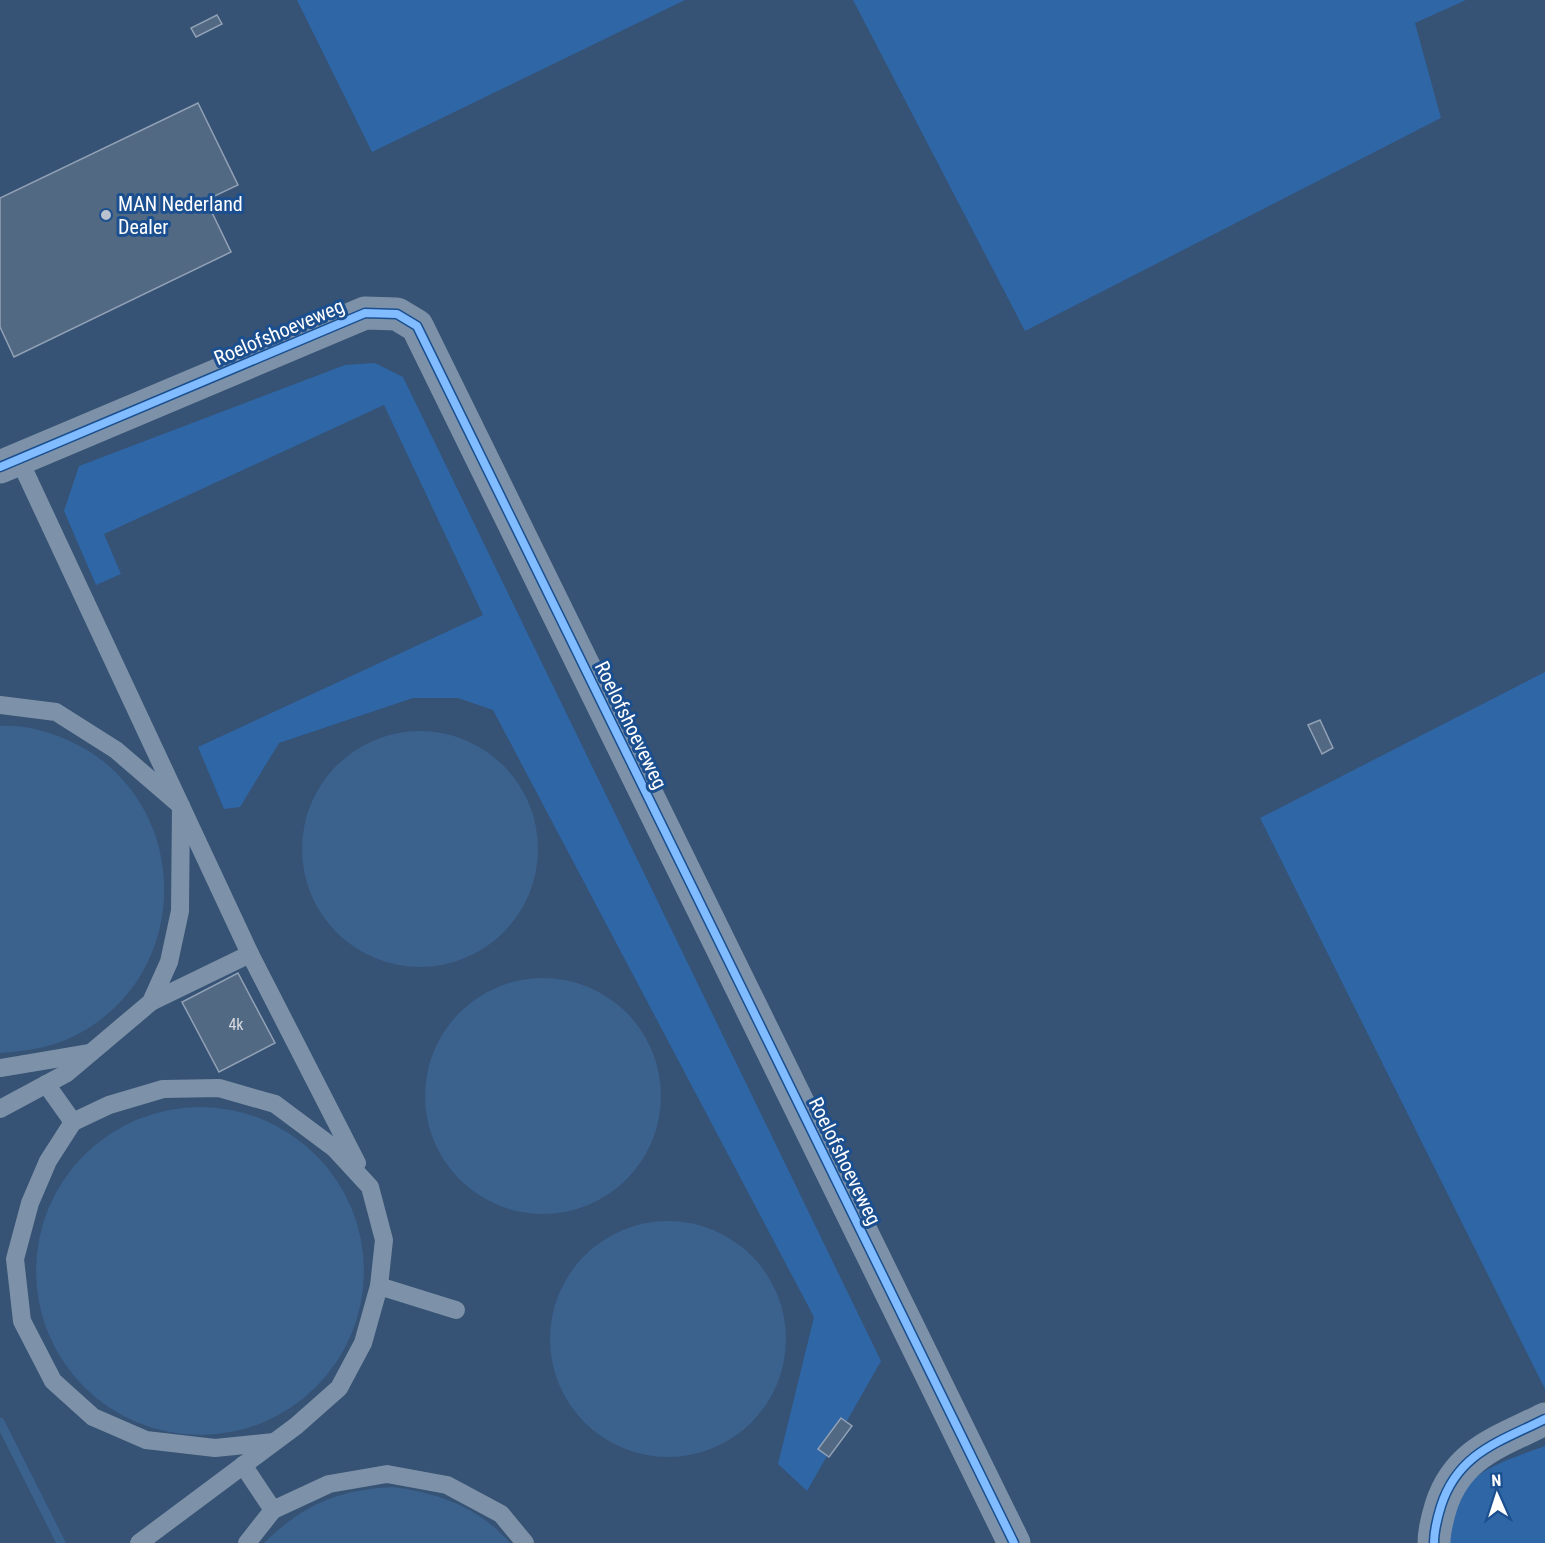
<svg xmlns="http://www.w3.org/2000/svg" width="1545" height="1543" font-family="'Roboto Condensed',sans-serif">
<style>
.green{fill:#2f66a5}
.water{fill:#3b618d}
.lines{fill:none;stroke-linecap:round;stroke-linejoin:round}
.stream{stroke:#3b618d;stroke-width:9}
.building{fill:#526984;stroke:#92a2b6;stroke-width:1.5}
.lane{stroke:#7d92a8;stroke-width:18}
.street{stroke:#7d92a8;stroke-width:33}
.cycleway-casing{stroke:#1b4f8f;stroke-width:11}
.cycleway{stroke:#80bcff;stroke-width:8}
.poi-dot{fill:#b9c2ce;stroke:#1b4f8f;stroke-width:2}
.labels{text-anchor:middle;stroke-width:6;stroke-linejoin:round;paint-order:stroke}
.number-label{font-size:16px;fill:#d4dae0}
.poi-label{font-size:20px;fill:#fff;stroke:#1b4f8f;text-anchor:start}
.street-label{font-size:20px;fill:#fff;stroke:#1b4f8f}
</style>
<rect width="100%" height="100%" fill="#365274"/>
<!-- green -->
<g class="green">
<polygon points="297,0 685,0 372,152"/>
<polygon points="853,0 1466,0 1415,23 1441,118 1025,331"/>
<polygon points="375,363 403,377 881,1361 807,1491 778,1464 814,1317 493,710 458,698 413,698 279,743 240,807 224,809 198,747 483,615 384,405 104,534 121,574 96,585 64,511 79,466 345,365"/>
<polygon points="1545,672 1545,1389 1260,818"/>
<path d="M1545,1446V1543H1450C1451,1532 1450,1510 1454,1501C1468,1471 1517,1456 1545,1446Z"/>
</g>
<!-- water -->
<g class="water">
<path d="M0,726C30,724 61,735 87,750C190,813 190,966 87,1029C60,1046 31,1051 0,1053Z"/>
<circle cx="420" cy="849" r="118"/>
<circle cx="543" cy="1096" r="118"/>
<circle cx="200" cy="1271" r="164"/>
<circle cx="668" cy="1339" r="118"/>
<path d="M393,1487C438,1493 479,1507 510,1543H264C304,1504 338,1490 393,1487Z"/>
</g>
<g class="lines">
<!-- stream -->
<polyline class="stream" points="0,1422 61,1543"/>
</g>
<!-- building -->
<g class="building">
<polygon points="217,15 222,24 196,37 191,28"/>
<polygon points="198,103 238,185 206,200 231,252 14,357 0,327 0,198"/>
<polygon points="1320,720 1333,748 1322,754 1308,725"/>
<polygon points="238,973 275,1043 219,1072 182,1002"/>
<polygon points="841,1418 852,1426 829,1457 818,1449"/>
</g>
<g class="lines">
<!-- lane -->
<g class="lane">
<polyline points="19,459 250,954 151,1002"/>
<polyline points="0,705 56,712 116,750 181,806 180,911 169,962 151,1002 67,1073 0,1109"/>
<polyline points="250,954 357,1163"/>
<polyline points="0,1068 90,1053"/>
<polyline points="46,1084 73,1122 109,1105 163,1089 219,1088 275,1104 334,1148 370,1187 384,1240 379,1286 363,1343 339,1388 296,1426 139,1543"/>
<polyline points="73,1122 48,1161 30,1203 15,1259 22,1321 53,1381 93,1417 146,1440 215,1448 274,1442"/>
<polyline points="379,1286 456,1310"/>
<polyline points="243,1465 273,1510"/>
<polyline points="247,1543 273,1510 329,1484 387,1474 447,1485 501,1514 525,1543"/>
</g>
<!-- street -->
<g class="street">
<polyline points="0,467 365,313 397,314 417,326 1014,1543"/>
<path d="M1434,1543C1434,1530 1437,1519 1441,1506C1458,1453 1499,1442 1545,1419"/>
</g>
<!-- cycleway casing -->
<g class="cycleway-casing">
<g id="cycleway">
<polyline points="0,467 365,313 397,314 417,326 1014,1543"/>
<path d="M1434,1543C1434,1530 1437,1519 1441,1506C1458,1453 1499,1442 1545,1419"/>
</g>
</g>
<!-- cycleway -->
<use href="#cycleway" class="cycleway"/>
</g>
<!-- markers -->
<circle class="poi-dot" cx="106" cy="215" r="6"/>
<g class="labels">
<!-- number labels -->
<g class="number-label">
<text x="236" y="1030">4k</text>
</g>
<!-- poi labels -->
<g class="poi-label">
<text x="118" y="211">MAN Nederland<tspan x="118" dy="23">Dealer</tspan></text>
</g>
<!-- street labels -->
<g class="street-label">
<text transform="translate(279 332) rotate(-23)" y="7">Roelofshoeveweg</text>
<text transform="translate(631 725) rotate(64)" y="7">Roelofshoeveweg</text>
<text transform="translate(845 1161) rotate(64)" y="7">Roelofshoeveweg</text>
</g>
</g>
<!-- north arrow -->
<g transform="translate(1497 1495) rotate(357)" stroke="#1b4f8f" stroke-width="4.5" paint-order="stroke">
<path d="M0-4.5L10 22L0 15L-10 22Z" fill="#ffffff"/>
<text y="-9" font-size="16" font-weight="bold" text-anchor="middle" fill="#ffffff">N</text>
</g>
</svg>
